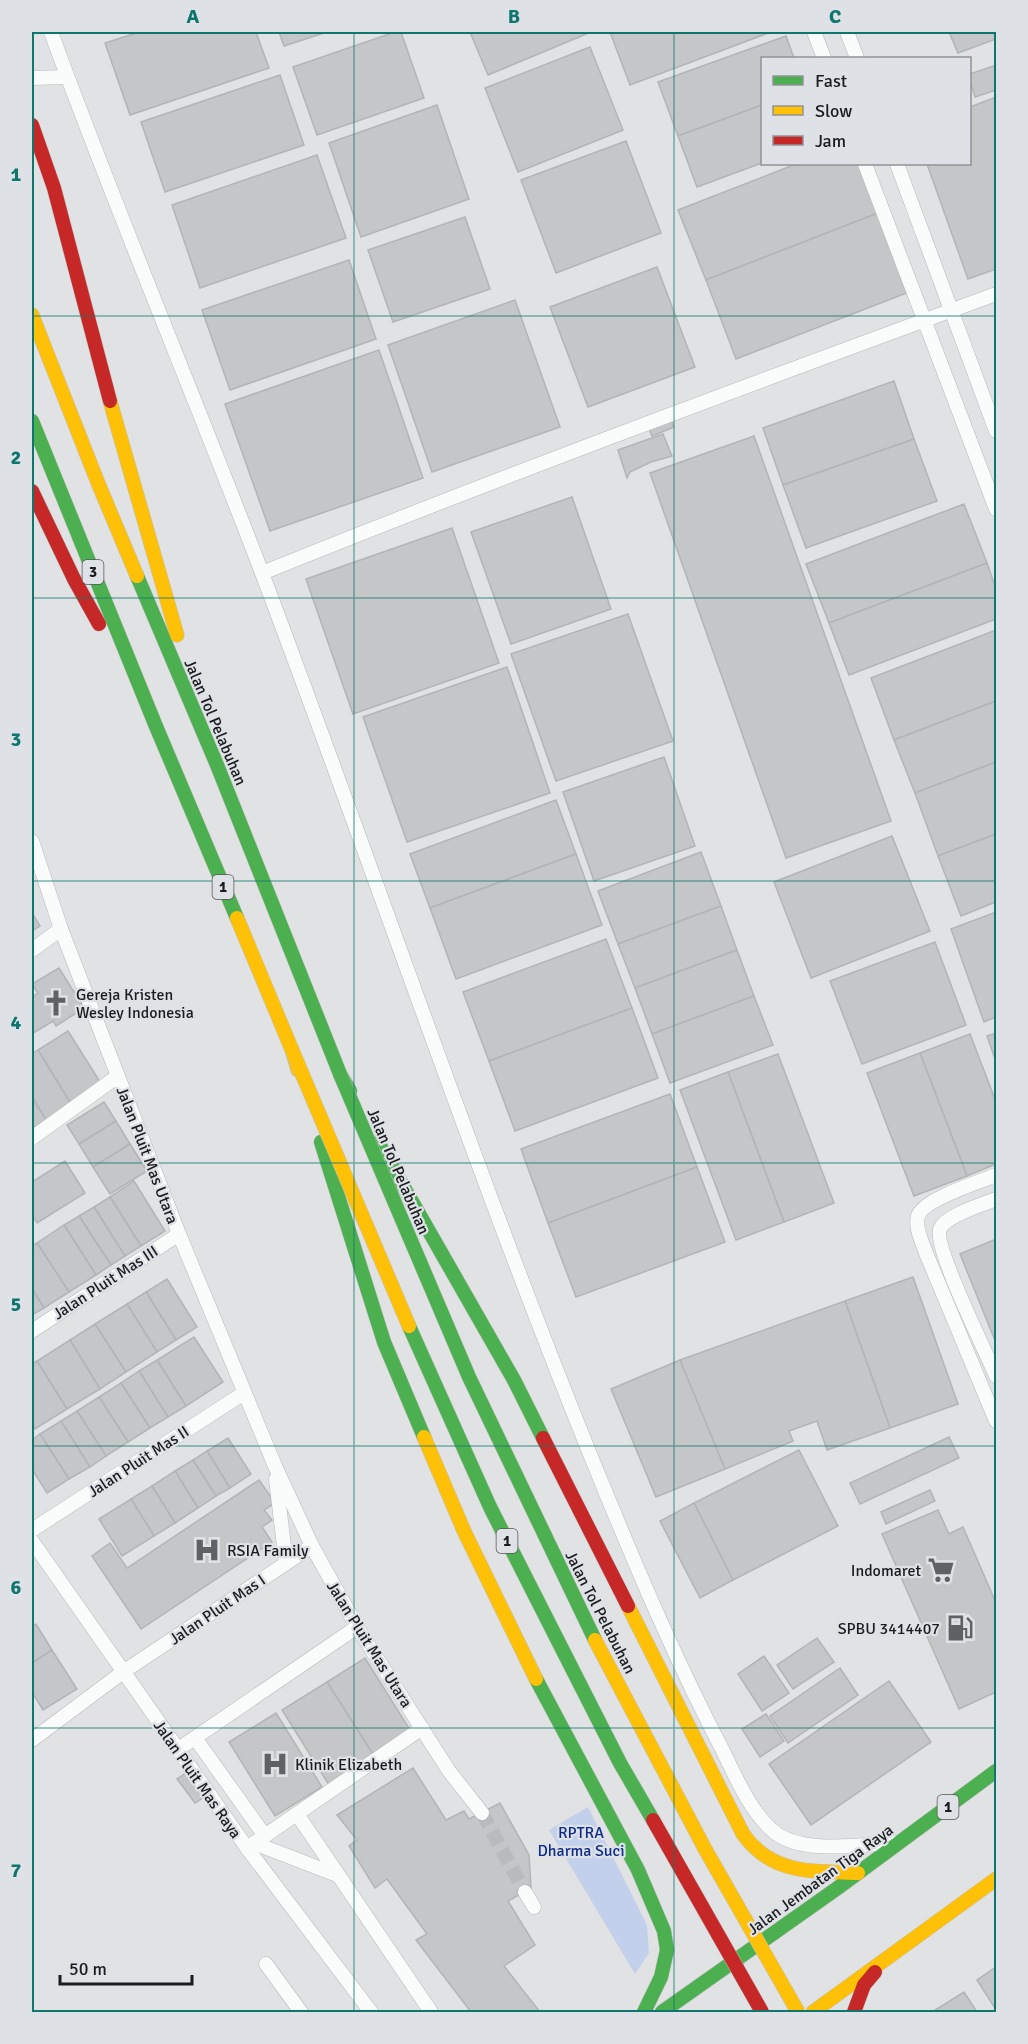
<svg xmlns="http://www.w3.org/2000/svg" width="1028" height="2044" font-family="Signika,sans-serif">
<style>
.green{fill:#c3d0eb}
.building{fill:#c5c6c8;stroke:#b2b4b5;stroke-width:1.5}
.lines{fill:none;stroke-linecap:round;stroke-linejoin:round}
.street-tunnel{stroke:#b9babc;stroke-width:14;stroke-dasharray:14 7;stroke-linecap:butt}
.street-casing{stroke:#b6b7b9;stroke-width:15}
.fast-casing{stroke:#bebfc0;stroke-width:15}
.slow-casing{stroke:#bebfc0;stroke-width:15}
.jam-casing{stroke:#bebfc0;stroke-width:15}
.street{stroke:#fafbfb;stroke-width:14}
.fast{stroke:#4caf50;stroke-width:14}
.slow{stroke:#ffc107;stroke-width:14}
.jam{stroke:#c62828;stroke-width:14}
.fast-bridge-casing{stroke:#bebfc0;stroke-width:15;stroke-linecap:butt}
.slow-bridge-casing{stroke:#bebfc0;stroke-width:15;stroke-linecap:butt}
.jam-bridge-casing{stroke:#bebfc0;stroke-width:15;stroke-linecap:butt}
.fast-bridge{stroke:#4caf50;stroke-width:14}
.slow-bridge{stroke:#ffc107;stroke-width:14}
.jam-bridge{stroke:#c62828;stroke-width:14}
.grid{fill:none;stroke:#0f766e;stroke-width:1.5;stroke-opacity:0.55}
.labels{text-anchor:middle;stroke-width:4.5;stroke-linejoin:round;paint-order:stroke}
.shield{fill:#dee1e6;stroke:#56575a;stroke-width:1.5}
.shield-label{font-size:15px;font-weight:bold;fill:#1b1c1e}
.street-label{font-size:16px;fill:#1b1c1e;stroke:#dee1e6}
.poi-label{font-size:16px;fill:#1b1c1e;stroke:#dee1e6;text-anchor:start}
.park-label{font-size:16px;fill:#0e2c8a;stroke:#dee1e6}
.neatline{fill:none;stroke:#0f766e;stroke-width:2}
.grid-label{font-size:20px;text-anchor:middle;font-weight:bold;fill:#0f766e}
</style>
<rect width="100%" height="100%" fill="#e0e2e4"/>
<!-- green -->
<polygon class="green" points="588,1807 647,1925 649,1953 635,1974 549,1830"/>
<!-- building -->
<g class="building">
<polygon points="139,32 256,32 269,68 130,115 105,43"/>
<polygon points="279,32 327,32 284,46"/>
<polygon points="395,32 401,32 424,98 317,135 293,67"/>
<polygon points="470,32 591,32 488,75"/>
<polygon points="610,32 771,32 630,85"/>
<polygon points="949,32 996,32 996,39 958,53"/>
<polygon points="786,36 794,58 762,58 762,105 678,136 658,82"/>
<polygon points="590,47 623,130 518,172 485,88"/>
<polygon points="996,65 996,90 975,97 970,81 970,74"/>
<polygon points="280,75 304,145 165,192 141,122"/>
<polygon points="996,97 996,269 968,279 927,164 970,164 970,107"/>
<polygon points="437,105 469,199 361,237 329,143"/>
<polygon points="762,105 762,163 697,187 678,136"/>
<polygon points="626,141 661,233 556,273 521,180"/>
<polygon points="317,155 346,238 200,288 172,205"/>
<polygon points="796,164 859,164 878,213 706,280 678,210"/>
<polygon points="878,213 909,292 736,359 706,280"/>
<polygon points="465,217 490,289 393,322 368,250"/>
<polygon points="349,260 376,339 230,390 202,310"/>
<polygon points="657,267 695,367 588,407 550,307"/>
<polygon points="515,300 560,427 432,472 388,345"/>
<polygon points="379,350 423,478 270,531 225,404"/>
<polygon points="894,381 914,439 783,485 763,428"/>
<polygon points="671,420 674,427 652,436 649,429"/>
<polygon points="663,434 672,456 651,462 630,472 627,478 618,450"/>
<polygon points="754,436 891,821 786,858 650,473"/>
<polygon points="914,439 937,501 806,548 783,485"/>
<polygon points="572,497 611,609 511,644 471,532"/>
<polygon points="964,504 987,563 829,623 806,564"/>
<polygon points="452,528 499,663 353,714 306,579"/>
<polygon points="987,563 996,589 996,619 849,675 829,623"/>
<polygon points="628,614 673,741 556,781 511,654"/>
<polygon points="996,630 996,701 894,740 871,678"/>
<polygon points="507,667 550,793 407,842 363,717"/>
<polygon points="996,701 996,762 915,793 894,740"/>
<polygon points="664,757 695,846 594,881 563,792"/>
<polygon points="996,762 996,834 938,856 915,793"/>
<polygon points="556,800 576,854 430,908 410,854"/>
<polygon points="996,834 996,902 961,916 938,856"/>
<polygon points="892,836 930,931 811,978 774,882"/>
<polygon points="701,852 721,906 618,944 598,891"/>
<polygon points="576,854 602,925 456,979 430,908"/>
<polygon points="721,906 737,950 635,988 618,944"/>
<polygon points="996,912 996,1017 984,1022 951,929"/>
<polygon points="32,913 40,926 32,931"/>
<polygon points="606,939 632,1008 489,1061 463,992"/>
<polygon points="935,942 966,1025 862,1064 830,981"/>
<polygon points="737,950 754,996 652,1034 635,988"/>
<polygon points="59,968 84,1008 56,1026 53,1021 32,1034 32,997 38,993 32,984"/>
<polygon points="754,996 773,1045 670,1083 652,1034"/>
<polygon points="632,1008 658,1078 515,1131 489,1061"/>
<polygon points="68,1031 102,1085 71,1104 38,1050"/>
<polygon points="996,1033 996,1062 987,1036"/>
<polygon points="970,1034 996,1102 996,1164 967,1176 920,1053"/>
<polygon points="38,1050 71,1104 46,1120 32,1097 32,1054"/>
<polygon points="920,1053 967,1176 914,1196 867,1073"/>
<polygon points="778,1054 834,1203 784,1222 728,1072"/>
<polygon points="728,1072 784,1222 736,1240 680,1090"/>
<polygon points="670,1094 697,1167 548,1223 521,1149"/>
<polygon points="32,1097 46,1120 32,1129"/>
<polygon points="104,1102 116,1121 79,1144 67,1125"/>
<polygon points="116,1121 130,1144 93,1167 79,1144"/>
<polygon points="130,1144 147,1171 110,1194 93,1167"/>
<polygon points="65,1161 85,1193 37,1223 32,1214 32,1182"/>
<polygon points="697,1167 725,1242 576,1297 548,1223"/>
<polygon points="134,1181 165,1231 141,1246 110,1197"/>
<polygon points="110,1197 141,1246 125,1256 94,1207"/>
<polygon points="94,1207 125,1256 111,1265 79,1216"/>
<polygon points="79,1216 111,1265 96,1275 64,1225"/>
<polygon points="64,1225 96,1275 69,1292 37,1243"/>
<polygon points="996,1239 996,1343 960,1254"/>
<polygon points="37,1243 69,1292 44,1308 32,1289 32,1246"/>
<polygon points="913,1277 958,1404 890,1428 845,1301"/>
<polygon points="167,1279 197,1327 176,1340 146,1292"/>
<polygon points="32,1289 44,1308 32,1315"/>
<polygon points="146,1292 176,1340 157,1352 127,1304"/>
<polygon points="845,1301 890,1428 827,1450 817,1421 789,1431 793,1441 725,1469 680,1360"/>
<polygon points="127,1304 157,1352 126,1372 95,1324"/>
<polygon points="95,1324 126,1372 100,1389 70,1340"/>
<polygon points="194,1337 223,1382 186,1406 157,1360"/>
<polygon points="70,1340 100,1389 67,1409 37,1361"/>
<polygon points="157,1360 186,1406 168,1417 139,1371"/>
<polygon points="680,1360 725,1469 656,1497 611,1389"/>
<polygon points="37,1361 67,1409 35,1429 32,1423 32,1364"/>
<polygon points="139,1371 168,1417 150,1428 121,1383"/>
<polygon points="121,1383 150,1428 128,1442 99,1397"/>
<polygon points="99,1397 128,1442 106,1456 77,1411"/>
<polygon points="77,1411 106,1456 90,1467 61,1421"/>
<polygon points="61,1421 90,1467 69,1479 40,1434"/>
<polygon points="40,1434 69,1479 47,1493 32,1469 32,1440"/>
<polygon points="949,1437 959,1458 860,1504 850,1483"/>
<polygon points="228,1438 251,1474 230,1488 207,1451"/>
<polygon points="799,1450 838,1526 733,1580 694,1503"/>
<polygon points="207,1451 230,1488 216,1496 193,1460"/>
<polygon points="193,1460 216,1496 198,1508 175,1471"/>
<polygon points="175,1471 198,1508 175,1523 152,1486"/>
<polygon points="259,1480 275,1503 264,1510 272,1520 262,1527 272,1542 141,1629 92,1556 110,1543 127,1568"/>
<polygon points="152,1486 175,1523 154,1536 131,1499"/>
<polygon points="930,1490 935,1501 886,1524 881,1512"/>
<polygon points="131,1499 154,1536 122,1556 99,1519"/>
<polygon points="694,1503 733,1580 700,1598 660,1521"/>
<polygon points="938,1510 949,1534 963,1527 996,1603 996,1692 959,1709 882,1534"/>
<polygon points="36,1624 52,1650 32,1663 32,1627"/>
<polygon points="817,1638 834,1662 793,1689 777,1665"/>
<polygon points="52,1650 77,1689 43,1710 32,1692 32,1663"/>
<polygon points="764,1656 789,1693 762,1711 738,1674"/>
<polygon points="365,1658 412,1733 374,1756 327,1682"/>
<polygon points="840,1668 858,1695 788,1743 770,1716"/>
<polygon points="889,1681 931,1742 811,1825 769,1764"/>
<polygon points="327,1682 374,1756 329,1785 282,1710"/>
<polygon points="276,1713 322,1787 275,1816 229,1742"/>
<polygon points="766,1714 784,1741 760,1757 742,1729"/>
<polygon points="413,1768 446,1820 464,1811 469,1819 500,1803 529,1855 531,1888 508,1901 535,1945 504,1966 540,2012 471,2012 416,1940 427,1934 387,1879 375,1888 349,1846 357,1840 337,1815"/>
<polygon points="186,1773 204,1797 195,1803 177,1779"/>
<polygon points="996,1967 996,2010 977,1980"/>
<polygon points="964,1992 977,2012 932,2012"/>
</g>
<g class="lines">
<!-- street-tunnel -->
<polyline class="street-tunnel" points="482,1813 525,1892"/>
<!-- street casing -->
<g class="street-casing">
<g id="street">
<path d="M51,32C117,213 193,392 262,573C377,877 480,1186 603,1486C640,1576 678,1665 723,1751C735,1776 751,1812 772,1830C799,1855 859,1845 893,1843"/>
<polyline points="814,32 824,58"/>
<polyline points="847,32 857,58"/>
<polyline points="32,78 67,77"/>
<polyline points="865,164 996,509"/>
<polyline points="897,164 996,431"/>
<path d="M262,573C505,475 751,384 996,294"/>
<polyline points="32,841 61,929 179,1234 275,1466 312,1546 357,1627 449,1771 482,1813"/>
<polyline points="32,950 61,929"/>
<polyline points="32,1138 118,1076"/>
<path d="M996,1175C980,1182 923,1199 918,1216C915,1228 922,1242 926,1253L996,1421"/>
<path d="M996,1199C982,1205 946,1215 940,1229C933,1246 987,1354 996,1376"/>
<polyline points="32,1331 179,1234"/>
<polyline points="276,1479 286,1563"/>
<polyline points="32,1530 244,1393"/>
<polyline points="32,1541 247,1848 371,2012"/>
<polyline points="195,1738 265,1836"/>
<polyline points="32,1740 123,1672 312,1546"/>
<polyline points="177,1750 357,1627"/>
<polyline points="297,1814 431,2012"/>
<polyline points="254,1843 337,1875"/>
<polyline points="247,1848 422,1728"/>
<polyline points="525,1892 534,1907"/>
<polyline points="266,1964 301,2012"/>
</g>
</g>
<!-- fast casing -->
<g class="fast-casing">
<g id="fast">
<polyline points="32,421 155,724 237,918"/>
<polyline points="137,576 217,765 340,1074 350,1091"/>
<polyline points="321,1142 384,1342 424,1437"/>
<polyline points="378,1142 514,1380 543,1438"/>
<polyline points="536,1679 638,1870 664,1931 667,1950 661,1977 644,2012"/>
<polyline points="662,2012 839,1887 996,1771"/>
</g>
</g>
<!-- slow casing -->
<g class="slow-casing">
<g id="slow">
<polyline points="32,315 98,483 137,576"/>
<polyline points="110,401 177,635"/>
<polyline points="237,918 292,1050 298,1070"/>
<polyline points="424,1437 464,1531 536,1679"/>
<path d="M628,1606L743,1834C772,1875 813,1871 858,1873"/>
<polyline points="813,2012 996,1879"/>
</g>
</g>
<!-- jam casing -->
<g class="jam-casing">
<g id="jam">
<polyline points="32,125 54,188 110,401"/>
<polyline points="32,491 74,579 99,624"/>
<polyline points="543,1438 628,1606"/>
<polyline points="854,2012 864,1985 875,1972"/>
</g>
</g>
<!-- street -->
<use href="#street" class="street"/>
<!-- fast -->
<use href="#fast" class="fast"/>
<!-- slow -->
<use href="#slow" class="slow"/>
<!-- jam -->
<use href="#jam" class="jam"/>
<!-- fast-bridge casing -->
<g class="fast-bridge-casing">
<g id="fast-bridge">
<polyline points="340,1074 469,1377 595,1640"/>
<polyline points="409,1326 490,1507 620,1763 653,1820"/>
</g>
</g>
<!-- slow-bridge casing -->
<g class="slow-bridge-casing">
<g id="slow-bridge">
<polyline points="292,1050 409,1326"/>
<polyline points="595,1640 705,1849 798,2012"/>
</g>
</g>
<!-- jam-bridge casing -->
<g class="jam-bridge-casing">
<polyline id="jam-bridge" points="653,1820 762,2012"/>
</g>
<!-- fast-bridge -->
<use href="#fast-bridge" class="fast-bridge"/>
<!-- slow-bridge -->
<use href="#slow-bridge" class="slow-bridge"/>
<!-- jam-bridge -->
<use href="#jam-bridge" class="jam-bridge"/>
</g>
<!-- grid -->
<path class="grid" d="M354,32V2012M674,32V2012M32,316H996M32,598H996M32,881H996M32,1163H996M32,1446H996M32,1728H996"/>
<!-- icons -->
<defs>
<g id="church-bare" transform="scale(2.07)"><path d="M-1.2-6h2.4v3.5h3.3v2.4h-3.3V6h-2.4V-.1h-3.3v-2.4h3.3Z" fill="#606163" stroke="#dee1e6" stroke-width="2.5" paint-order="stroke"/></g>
<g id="hospital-bare" transform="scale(2.07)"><path d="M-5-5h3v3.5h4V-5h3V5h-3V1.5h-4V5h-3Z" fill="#606163" stroke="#dee1e6" stroke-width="2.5" paint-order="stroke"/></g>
<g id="supermarket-bare" transform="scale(2.07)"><path d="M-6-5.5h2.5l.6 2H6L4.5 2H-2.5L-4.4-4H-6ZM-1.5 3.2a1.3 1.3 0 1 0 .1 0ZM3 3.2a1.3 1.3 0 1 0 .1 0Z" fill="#606163" stroke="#dee1e6" stroke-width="2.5" paint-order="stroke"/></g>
<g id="fuel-bare" transform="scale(2.07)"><path d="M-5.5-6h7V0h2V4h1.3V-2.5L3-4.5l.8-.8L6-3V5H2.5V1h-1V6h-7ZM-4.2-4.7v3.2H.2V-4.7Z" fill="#606163" stroke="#dee1e6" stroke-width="2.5" paint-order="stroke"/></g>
</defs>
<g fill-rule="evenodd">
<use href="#church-bare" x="56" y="1003"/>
<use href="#hospital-bare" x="207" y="1550"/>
<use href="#supermarket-bare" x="941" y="1570"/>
<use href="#fuel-bare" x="960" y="1628"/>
<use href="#hospital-bare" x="275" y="1764"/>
</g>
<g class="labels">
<!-- shield labels -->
<g class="shield">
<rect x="82.5" y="560" width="21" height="24" rx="4.5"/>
<rect x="212.5" y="875" width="21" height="24" rx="4.5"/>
<rect x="496.5" y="1529" width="21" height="24" rx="4.5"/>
<rect x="937.5" y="1795" width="21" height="24" rx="4.5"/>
</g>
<g class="shield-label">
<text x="93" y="577">3</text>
<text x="223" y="892">1</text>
<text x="507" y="1546">1</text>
<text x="948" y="1812">1</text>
</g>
<!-- street labels -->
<g class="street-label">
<text transform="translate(216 722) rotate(67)" y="6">Jalan Tol Pelabuhan</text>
<text transform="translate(148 1155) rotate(69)" y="6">Jalan Pluit Mas Utara</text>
<text transform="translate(399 1171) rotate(67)" y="6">Jalan Tol Pelabuhan</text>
<text transform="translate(105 1282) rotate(-33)" y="6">Jalan Pluit Mas III</text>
<text transform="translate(138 1461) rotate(-33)" y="6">Jalan Pluit Mas II</text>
<text transform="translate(217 1609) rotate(-34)" y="6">Jalan Pluit Mas I</text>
<text transform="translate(601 1612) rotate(63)" y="6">Jalan Tol Pelabuhan</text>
<text transform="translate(370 1644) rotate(58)" y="6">Jalan Pluit Mas Utara</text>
<text transform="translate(198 1779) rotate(55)" y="6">Jalan Pluit Mas Raya</text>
<text transform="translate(820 1879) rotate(-36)" y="6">Jalan Jembatan Tiga Raya</text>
</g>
<!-- poi labels -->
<g class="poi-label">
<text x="76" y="1000">Gereja Kristen<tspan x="76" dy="18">Wesley Indonesia</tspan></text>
<text x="227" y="1556">RSIA Family</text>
<text x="921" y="1576" text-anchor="end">Indomaret</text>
<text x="940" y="1634" text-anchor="end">SPBU 3414407</text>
<text x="295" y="1770">Klinik Elizabeth</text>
</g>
<!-- park labels -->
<g class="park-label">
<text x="581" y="1838">RPTRA<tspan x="581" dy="18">Dharma Suci</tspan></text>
</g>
</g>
<!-- border -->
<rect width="1028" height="2044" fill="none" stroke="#dee1e6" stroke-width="66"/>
<!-- legend -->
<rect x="761" y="57" width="210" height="108" fill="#dee1e6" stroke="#909296" stroke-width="1.5"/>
<rect x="773" y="76" width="30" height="9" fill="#4caf50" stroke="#909296" stroke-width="1.5"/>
<text x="815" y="87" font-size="18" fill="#1b1c1e">Fast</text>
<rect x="773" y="106" width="30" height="9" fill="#ffc107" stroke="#909296" stroke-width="1.5"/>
<text x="815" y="117" font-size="18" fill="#1b1c1e">Slow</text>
<rect x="773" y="136" width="30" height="9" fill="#c62828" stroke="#909296" stroke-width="1.5"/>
<text x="815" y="147" font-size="18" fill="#1b1c1e">Jam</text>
<!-- scale -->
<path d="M60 1975v9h132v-9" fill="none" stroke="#1b1c1e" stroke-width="3"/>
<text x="69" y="1975" font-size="18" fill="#1b1c1e" stroke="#dee1e6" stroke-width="4.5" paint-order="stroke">50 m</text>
<rect x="33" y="33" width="962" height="1978" class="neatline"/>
<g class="grid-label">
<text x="193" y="23">A</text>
<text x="514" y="23">B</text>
<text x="835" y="23">C</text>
<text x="16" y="181">1</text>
<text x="16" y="464">2</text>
<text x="16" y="746">3</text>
<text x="16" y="1029">4</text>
<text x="16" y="1311">5</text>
<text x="16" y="1594">6</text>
<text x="16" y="1877">7</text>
</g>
</svg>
